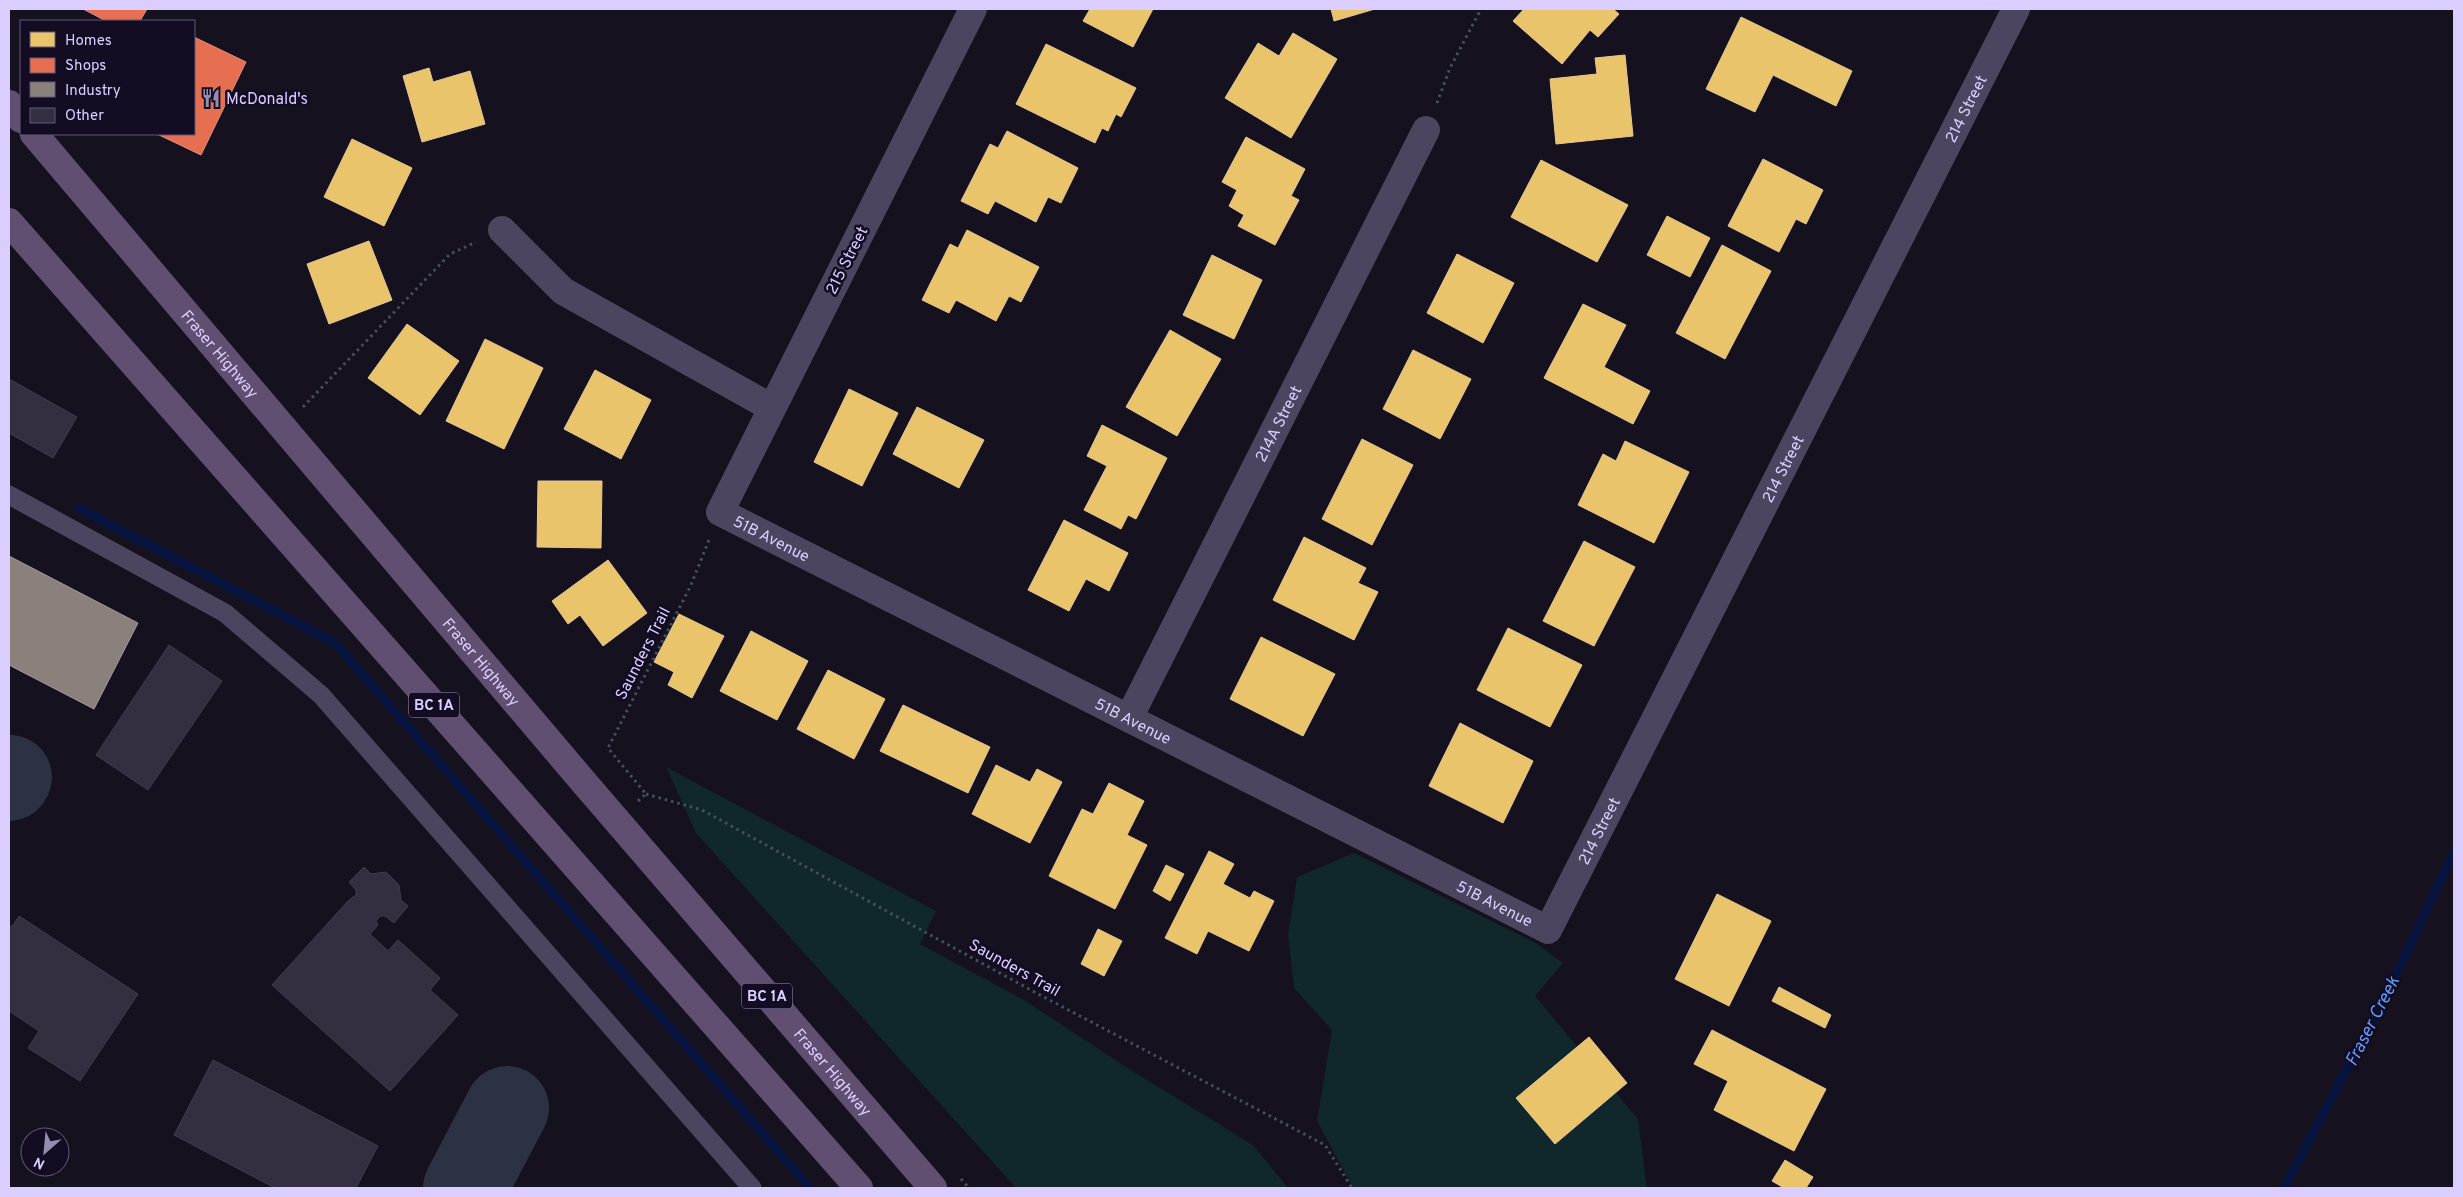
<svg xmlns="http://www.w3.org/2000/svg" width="2463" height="1197" font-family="Overpass,sans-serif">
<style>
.green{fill:#10272b}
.homes{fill:#e9c46a;stroke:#e5c797}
.shops{fill:#e76f51;stroke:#e38c85}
.industry{fill:#8a817c;stroke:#a298a3}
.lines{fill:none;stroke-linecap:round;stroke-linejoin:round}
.stream{stroke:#07133f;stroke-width:9}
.taxiway{stroke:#2c3244;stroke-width:84}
.building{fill:#342f40;stroke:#433b52}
.path{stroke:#454f60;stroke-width:3;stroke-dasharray:2.5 4;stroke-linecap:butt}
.service{stroke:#4b455f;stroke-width:19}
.minor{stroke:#4b455f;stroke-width:28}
.primary{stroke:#604f70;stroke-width:28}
.labels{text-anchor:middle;stroke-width:5;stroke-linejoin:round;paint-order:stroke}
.shield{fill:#130c23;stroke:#9f94bd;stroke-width:1}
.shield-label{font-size:15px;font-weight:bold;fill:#dbceff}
.poi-label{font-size:16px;fill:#dbceff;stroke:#130c23;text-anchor:start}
.street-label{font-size:16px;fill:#dbceff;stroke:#130c23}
.water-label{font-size:18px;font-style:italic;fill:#5c9cff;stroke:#130c23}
</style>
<rect width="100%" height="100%" fill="#15111e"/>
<!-- green -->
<g class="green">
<polygon points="666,767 936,911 920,944 1024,1000 1123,1065 1253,1145 1288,1188 1016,1188 696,833"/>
<polygon points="1354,853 1536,943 1563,963 1535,996 1638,1119 1647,1188 1353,1188 1317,1121 1332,1030 1294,988 1288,934 1297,877"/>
</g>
<!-- homes -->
<g class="homes">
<polygon points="1090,9 1153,9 1133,47 1083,21"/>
<polygon points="1331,9 1375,9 1334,21"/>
<polygon points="1524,9 1613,9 1619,14 1598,37 1590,30 1562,64 1513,21"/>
<polygon points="1741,17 1852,71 1836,106 1773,75 1755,112 1706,89"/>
<polygon points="1293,33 1337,59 1291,138 1225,98 1258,43 1279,56"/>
<polygon points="1046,44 1136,88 1121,117 1116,114 1108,131 1102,128 1095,143 1016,104"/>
<polygon points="1625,55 1633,136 1556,144 1550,79 1597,74 1595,58"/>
<polygon points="429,68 433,82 470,71 485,124 422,142 403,76"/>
<polygon points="1007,131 1078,168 1061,203 1048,197 1036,222 995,201 988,214 961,201 990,144 998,148"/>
<polygon points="1246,137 1305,169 1291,196 1299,200 1275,245 1238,226 1244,215 1229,206 1237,190 1222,182"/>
<polygon points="352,139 412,168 384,226 324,197"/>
<polygon points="1763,159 1823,190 1806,224 1796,219 1779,252 1728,226"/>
<polygon points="1541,160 1628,205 1597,262 1511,217"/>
<polygon points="1667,216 1710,238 1690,277 1647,255"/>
<polygon points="967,230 1039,267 1021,302 1009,296 996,321 956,300 949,313 922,300 950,244 958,248"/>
<polygon points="369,241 392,300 329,324 307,264"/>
<polygon points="1722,245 1771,271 1725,359 1676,333"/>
<polygon points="1457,254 1514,283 1483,343 1427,313"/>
<polygon points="1212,255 1262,280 1234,339 1183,315"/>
<polygon points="1583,304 1626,325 1604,367 1650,391 1633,424 1544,378"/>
<polygon points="407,324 459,361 420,415 368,378"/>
<polygon points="1170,330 1221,359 1177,436 1126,407"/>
<polygon points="485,339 543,368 504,449 446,421"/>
<polygon points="1413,350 1471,379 1440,439 1383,409"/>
<polygon points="595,370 651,400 621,459 564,429"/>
<polygon points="849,389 898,413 862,486 814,462"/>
<polygon points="917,407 984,440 959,488 893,454"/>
<polygon points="1102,425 1167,458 1136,519 1128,515 1121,529 1084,510 1107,466 1087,456"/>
<polygon points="1362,439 1413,465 1372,545 1322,519"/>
<polygon points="1625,441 1689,472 1654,543 1578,505 1603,454 1616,461"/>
<polygon points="538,481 602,481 601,548 537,547"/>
<polygon points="1064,520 1128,553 1109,591 1086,579 1069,611 1028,590"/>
<polygon points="1304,537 1366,568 1358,583 1378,592 1354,640 1273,600"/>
<polygon points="1584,541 1635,567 1594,646 1543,621"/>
<polygon points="608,560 647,613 603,646 580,615 568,624 552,601"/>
<polygon points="679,614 724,636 692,698 668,685 674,672 654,662"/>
<polygon points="1508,628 1582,665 1550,727 1477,690"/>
<polygon points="751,631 808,661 777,720 720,691"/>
<polygon points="1261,637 1335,674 1303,736 1230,699"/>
<polygon points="828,670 885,699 854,759 797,729"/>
<polygon points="903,705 990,747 968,793 880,751"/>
<polygon points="1460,723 1533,761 1503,823 1429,786"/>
<polygon points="996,765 1030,782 1037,769 1062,782 1030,843 972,814"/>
<polygon points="1109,783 1144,801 1127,835 1147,845 1115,909 1049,876 1082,809 1093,814"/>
<polygon points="1209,851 1234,864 1223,884 1250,898 1254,891 1274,901 1249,951 1208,931 1197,954 1165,938"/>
<polygon points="1166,865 1184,874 1170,901 1153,891"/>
<polygon points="1717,894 1771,921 1729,1006 1675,979"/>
<polygon points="1098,929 1122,941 1104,976 1081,964"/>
<polygon points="1779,987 1831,1015 1825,1028 1772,1001"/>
<polygon points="1712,1030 1826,1089 1794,1151 1714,1110 1728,1081 1694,1064"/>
<polygon points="1589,1037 1627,1083 1555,1144 1516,1098"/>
<polygon points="1785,1160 1813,1177 1806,1188 1784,1188 1772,1181"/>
</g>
<!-- shops -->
<g class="shops">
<polygon points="83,9 147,9 140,21 106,21"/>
<polygon points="194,37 246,62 201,155 157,134 194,134"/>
</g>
<!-- industry -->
<polygon class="industry" points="9,556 138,623 94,709 9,665"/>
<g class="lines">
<!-- stream -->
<g class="stream">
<polyline points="79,508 335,643 810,1188"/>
<polyline points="2284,1188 2389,989 2454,852"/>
</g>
<!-- taxiway -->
<g class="taxiway">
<polyline points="9,779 10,777"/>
<polyline points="465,1188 507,1108"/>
</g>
</g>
<!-- building -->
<g class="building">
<polygon points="9,379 77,417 53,458 9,433"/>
<polygon points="169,645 222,681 148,790 96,755"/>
<polygon points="364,867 371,874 386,872 399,885 401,900 408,906 394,923 385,916 380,916 376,921 378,925 370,934 388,951 398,940 440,978 430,990 458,1015 390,1091 272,985 348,901 356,895 356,890 349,882"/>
<polygon points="19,916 138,994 80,1081 28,1048 39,1031 9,1011 9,925 12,927"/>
<polygon points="213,1060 378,1146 356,1188 275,1188 174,1135"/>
</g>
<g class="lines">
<!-- path -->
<g class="path">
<polyline points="1437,103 1450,68 1481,9"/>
<polyline points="303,407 450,254 476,242"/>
<polyline points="646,794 702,810 1040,995 1325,1145 1352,1188"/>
<polyline points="638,801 646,794 608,748 691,585 709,540"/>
<polyline points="961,1179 969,1188"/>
</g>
<!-- service -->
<polyline class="service" points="9,495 225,613 321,695 752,1188"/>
<!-- minor -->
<g class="minor">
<path id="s1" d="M973,9L720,512L1548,930L2016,9"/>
<polyline points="502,230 563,291 772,408"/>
<path id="s2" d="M1129,718L1426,130"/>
</g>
<!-- primary -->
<g class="primary">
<polyline points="9,104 21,119"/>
<path id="s3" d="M34,134L581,779L933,1188"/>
<polyline points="9,222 859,1188"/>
</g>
</g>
<!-- icons -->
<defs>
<g id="restaurant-bare" transform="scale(1.5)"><path d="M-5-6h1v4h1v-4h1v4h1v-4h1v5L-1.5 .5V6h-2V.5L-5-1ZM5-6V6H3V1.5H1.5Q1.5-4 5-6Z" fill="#968cb0" stroke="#130c23" stroke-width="2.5" paint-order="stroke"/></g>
</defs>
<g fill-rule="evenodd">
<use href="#restaurant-bare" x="211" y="98"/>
</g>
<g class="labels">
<!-- shield labels -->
<g class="shield">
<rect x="409" y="692.5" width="50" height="25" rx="4"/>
<rect x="742" y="983.5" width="50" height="25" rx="4"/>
</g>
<g class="shield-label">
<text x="434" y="710">BC 1A</text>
<text x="767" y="1001">BC 1A</text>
</g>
<!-- poi labels -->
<g class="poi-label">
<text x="226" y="104">McDonald's</text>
</g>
<!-- street labels -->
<g class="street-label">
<text dy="6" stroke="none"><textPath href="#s1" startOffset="2412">214 Street</textPath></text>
<text transform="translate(846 260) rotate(-63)" y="6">215 Street</text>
<text dy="6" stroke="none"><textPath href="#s3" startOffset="288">Fraser Highway</textPath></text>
<text dy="6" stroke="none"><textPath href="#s2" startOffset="330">214A Street</textPath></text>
<text dy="6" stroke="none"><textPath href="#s1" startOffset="2008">214 Street</textPath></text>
<text dy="6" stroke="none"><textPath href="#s1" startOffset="621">51B Avenue</textPath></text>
<text transform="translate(642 653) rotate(-63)" y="6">Saunders Trail</text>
<text dy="6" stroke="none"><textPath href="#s3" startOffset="692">Fraser Highway</textPath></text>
<text dy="6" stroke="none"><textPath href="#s1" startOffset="1026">51B Avenue</textPath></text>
<text dy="6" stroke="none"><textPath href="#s1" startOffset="1602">214 Street</textPath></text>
<text dy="6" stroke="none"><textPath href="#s1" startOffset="1431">51B Avenue</textPath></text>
<text transform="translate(1015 967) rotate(29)" y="6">Saunders Trail</text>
<text dy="6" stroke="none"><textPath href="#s3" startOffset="1232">Fraser Highway</textPath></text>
</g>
<!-- water labels -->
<g class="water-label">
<text transform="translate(2372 1021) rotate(-63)" y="6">Fraser Creek</text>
</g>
</g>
<!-- border -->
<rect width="2463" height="1197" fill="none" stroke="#dbceff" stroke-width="20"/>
<!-- legend -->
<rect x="20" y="20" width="175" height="115" fill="#130c23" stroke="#635a7b"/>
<rect x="30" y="32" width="25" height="15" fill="#e9c46a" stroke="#635a7b"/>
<text x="65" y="45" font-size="15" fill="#dbceff">Homes</text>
<rect x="30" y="58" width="25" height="15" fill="#e76f51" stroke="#635a7b"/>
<text x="65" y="70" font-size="15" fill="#dbceff">Shops</text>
<rect x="30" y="82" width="25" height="15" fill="#8a817c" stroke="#635a7b"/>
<text x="65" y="95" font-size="15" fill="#dbceff">Industry</text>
<rect x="30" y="108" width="25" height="15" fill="#342f40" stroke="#635a7b"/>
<text x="65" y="120" font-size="15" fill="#dbceff">Other</text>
<!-- north arrow -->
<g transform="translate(45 1152) rotate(207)"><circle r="24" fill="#130c23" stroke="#635a7b"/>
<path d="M0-4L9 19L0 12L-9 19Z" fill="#968cb0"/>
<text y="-8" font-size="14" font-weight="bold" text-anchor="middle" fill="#dbceff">N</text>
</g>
</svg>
